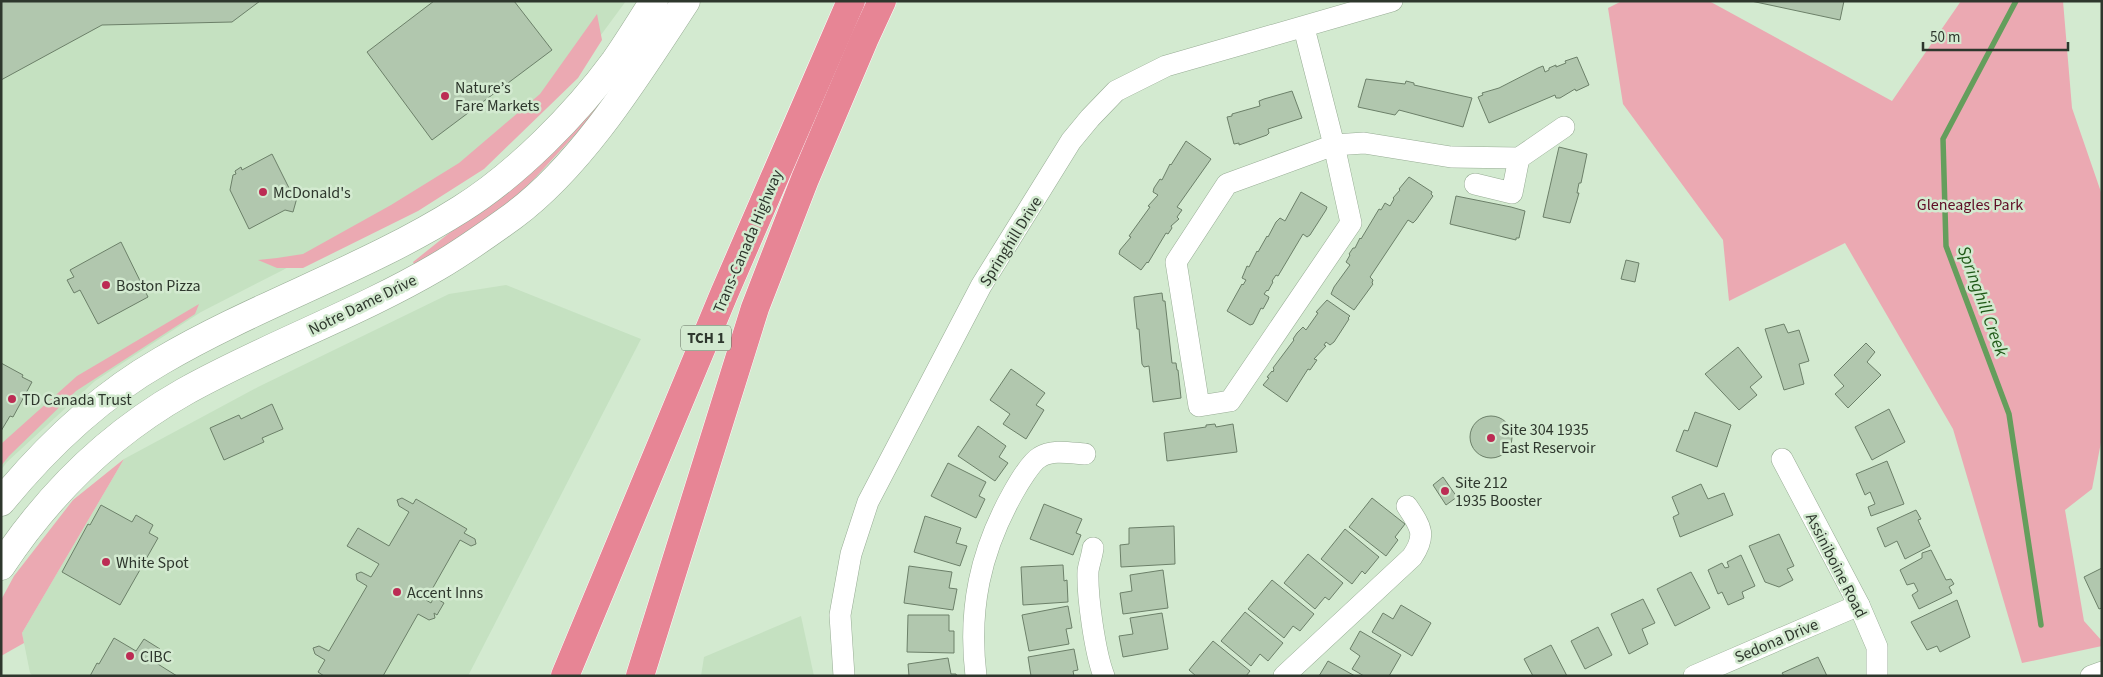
<svg xmlns="http://www.w3.org/2000/svg" width="2103" height="677" font-family="'Source Sans 3',sans-serif">
<style>
.built{fill:#c5e1c1}
.green{fill:#eba9b2}
.lines{fill:none;stroke-linecap:round;stroke-linejoin:round}
.stream{stroke:#649e5c;stroke-width:5.5}
.building{fill:#b1c7ae;stroke:#6c8069}
.street-casing{stroke:#97ac94;stroke-width:22}
.secondary-casing{stroke:#97ac94;stroke-width:29}
.highway-casing{stroke:#fff;stroke-width:29}
.street{stroke:#fff;stroke-width:21}
.secondary{stroke:#fff;stroke-width:28}
.highway{stroke:#e78595;stroke-width:28}
.poi-dot{fill:#bc2c54;stroke:#d3ead0;stroke-width:2}
.labels{text-anchor:middle;stroke-width:5;stroke-linejoin:round;paint-order:stroke}
.shield{fill:#d3ead0;stroke:#606d5e;stroke-width:1}
.shield-label{font-size:15px;font-weight:bold;fill:#2e372d}
.poi-label{font-size:16px;fill:#2e372d;stroke:#d3ead0;text-anchor:start}
.park-label{font-size:16px;fill:#5f0c25;stroke:#d3ead0}
.street-label{font-size:16px;fill:#2e372d;stroke:#d3ead0}
.water-label{font-size:18px;font-style:italic;fill:#1f5917;stroke:#d3ead0}
</style>
<rect width="100%" height="100%" fill="#d3ead0"/>
<!-- built -->
<g class="built">
<polygon points="1,1 626,1 598,39 552,88 459,171 283,270 201,312 95,381 7,462 1,470"/>
<polygon points="506,285 641,339 468,676 33,676 30,673 22,633 124,459 258,387 449,294"/>
<polygon points="801,616 814,676 701,676 704,657"/>
</g>
<!-- green -->
<g class="green">
<polygon points="1622,1 1709,1 1892,101 1961,1 2063,1 2072,108 2102,195 2102,437 2092,489 2065,510 2084,621 2102,641 2102,646 2022,663 1953,429 1845,243 1729,301 1723,240 1623,104 1608,8"/>
<polygon points="597,14 602,40 578,78 484,169 418,211 303,268 277,268 258,260 277,258 303,254 391,205 459,163 540,94"/>
<polygon points="616,79 596,112 535,178 506,206 477,228 415,266 413,262 468,218"/>
<polygon points="199,304 195,314 76,391 9,456 1,466 1,444 77,376"/>
<polygon points="124,459 22,633 24,643 1,656 1,600 14,576 73,500"/>
</g>
<g class="lines">
<!-- stream -->
<polyline class="stream" points="2016,1 1943,139 1946,246 2009,414 2041,625"/>
</g>
<!-- building -->
<g class="building">
<polygon points="1,1 260,1 232,22 102,25 1,80"/>
<polygon points="434,1 514,1 552,50 432,140 367,52"/>
<polygon points="1751,1 1844,1 1840,20"/>
<polygon points="1577,57 1589,85 1576,91 1575,89 1560,98 1556,98 1555,95 1489,123 1478,97 1483,95 1482,93 1499,88 1538,68 1543,66 1545,72 1549,70 1549,68 1556,65 1556,67 1566,63 1565,61"/>
<polygon points="1366,79 1405,84 1406,81 1414,83 1414,85 1472,98 1463,127 1399,110 1395,115 1358,107"/>
<polygon points="1292,91 1302,118 1268,129 1269,133 1267,135 1239,145 1239,143 1234,144 1227,117 1232,116 1232,114 1260,106 1259,101 1264,99"/>
<polygon points="1186,141 1211,159 1177,207 1182,210 1177,217 1179,219 1171,226 1172,228 1168,234 1166,233 1148,263 1147,262 1141,270 1119,254 1120,250 1131,237 1129,236 1150,207 1148,206 1158,195 1153,192 1154,188 1160,179 1162,180 1170,164 1171,165"/>
<polygon points="1559,147 1587,154 1581,183 1579,183 1577,193 1579,193 1577,200 1570,223 1543,217"/>
<polygon points="272,154 290,190 298,194 293,212 285,210 249,229 230,190 233,175 236,174 235,171 241,167 242,170"/>
<polygon points="1409,177 1432,192 1431,194 1433,196 1416,220 1413,223 1408,220 1370,277 1373,280 1372,283 1373,284 1354,310 1331,294 1334,287 1350,265 1346,262 1350,255 1349,254 1353,248 1355,248 1360,238 1361,239 1379,209 1381,210 1385,203 1390,206 1394,199 1393,198 1400,190 1399,189"/>
<polygon points="1301,192 1327,207 1326,210 1310,235 1307,237 1303,234 1278,276 1276,275 1272,281 1273,282 1268,291 1267,290 1264,294 1269,297 1268,300 1263,309 1261,308 1253,324 1250,325 1227,311 1242,284 1243,285 1246,280 1242,278 1247,266 1249,267 1257,251 1258,252 1267,236 1268,237 1276,222 1280,218 1285,221"/>
<polygon points="1456,196 1511,207 1525,211 1519,238 1516,238 1516,240 1450,224"/>
<polygon points="121,242 148,297 98,324 80,290 74,293 67,280 74,277 70,270"/>
<polygon points="1626,260 1639,263 1635,282 1621,279"/>
<polygon points="1162,293 1163,301 1165,301 1172,363 1176,363 1177,370 1178,370 1181,398 1153,402 1149,366 1144,367 1142,364 1139,329 1137,329 1134,300 1134,297"/>
<polygon points="1327,300 1350,316 1348,318 1349,319 1334,342 1330,345 1326,342 1324,345 1326,346 1314,359 1317,360 1310,370 1308,369 1287,402 1263,385 1269,378 1267,377 1272,371 1273,372 1274,369 1273,368 1294,340 1293,339 1297,333 1303,327 1306,330 1318,313 1316,312"/>
<polygon points="1784,324 1788,333 1799,330 1809,361 1799,364 1804,384 1784,390 1765,329"/>
<polygon points="1866,343 1875,352 1867,362 1881,375 1848,408 1835,394 1844,386 1834,375"/>
<polygon points="1738,347 1762,377 1750,387 1757,395 1739,410 1705,374"/>
<polygon points="1,363 23,375 22,377 32,382 13,417 10,416 1,431"/>
<polygon points="1011,369 1045,393 1036,405 1044,410 1026,439 1003,424 1010,414 990,400"/>
<polygon points="272,404 283,429 262,438 264,442 224,460 210,428 239,415 241,419"/>
<polygon points="1889,409 1905,442 1872,460 1855,427"/>
<polygon points="1695,412 1731,425 1717,467 1676,451 1684,430 1688,431"/>
<circle cx="1491" cy="437" r="21"/>
<polygon points="1215,424 1216,427 1233,424 1237,452 1167,461 1164,433 1206,427 1206,425"/>
<polygon points="978,426 1006,446 999,457 1008,463 995,481 958,456"/>
<polygon points="1887,461 1904,504 1871,516 1868,507 1875,504 1870,492 1865,495 1856,474"/>
<polygon points="948,463 986,482 979,496 985,499 976,518 931,496"/>
<polygon points="1443,477 1457,497 1446,505 1433,485"/>
<polygon points="1701,484 1708,499 1724,493 1733,515 1680,537 1673,517 1679,514 1672,497"/>
<polygon points="402,498 413,504 416,499 467,529 464,533 475,539 476,544 471,546 460,540 426,600 431,603 434,597 444,603 437,615 434,613 435,618 429,620 418,614 383,676 324,676 318,672 325,660 315,654 313,648 319,646 329,651 367,586 357,580 356,574 361,572 371,577 379,564 347,546 358,528 389,546 409,512 399,506 397,500"/>
<polygon points="1372,498 1405,524 1395,537 1398,540 1386,556 1349,527"/>
<polygon points="1044,504 1082,519 1076,533 1081,535 1073,555 1030,539"/>
<polygon points="101,505 132,522 136,515 153,525 149,533 158,538 120,605 62,572 88,524 90,525"/>
<polygon points="1916,510 1921,519 1918,520 1930,546 1905,559 1897,541 1885,547 1877,528"/>
<polygon points="925,516 961,528 956,543 967,546 960,566 914,552"/>
<polygon points="1174,526 1175,564 1121,567 1120,545 1129,544 1129,528"/>
<polygon points="1345,529 1379,557 1365,574 1362,571 1352,584 1321,559"/>
<polygon points="1779,534 1794,566 1787,569 1793,580 1779,587 1765,582 1749,546"/>
<polygon points="1931,550 1946,580 1951,579 1954,584 1949,587 1952,593 1919,609 1912,595 1918,591 1914,583 1907,585 1900,570 1922,558 1922,553"/>
<polygon points="1308,554 1343,583 1329,600 1325,597 1315,609 1284,583"/>
<polygon points="1741,555 1755,586 1742,592 1744,598 1728,605 1722,592 1718,594 1708,570 1722,563 1725,568 1729,567 1727,562"/>
<polygon points="1063,565 1064,581 1067,580 1068,602 1023,605 1021,567"/>
<polygon points="909,566 952,572 949,588 957,589 953,610 904,603"/>
<polygon points="2102,568 2102,608 2099,609 2084,577"/>
<polygon points="1163,570 1168,608 1123,614 1120,593 1132,591 1130,575"/>
<polygon points="1691,572 1710,608 1675,626 1657,589"/>
<polygon points="1272,580 1314,614 1300,631 1293,626 1284,638 1248,609"/>
<polygon points="1643,599 1655,623 1642,629 1648,644 1629,654 1611,614"/>
<polygon points="1957,600 1970,637 1940,652 1937,646 1927,650 1911,622"/>
<polygon points="1401,605 1431,623 1412,656 1372,632 1383,613 1393,619"/>
<polygon points="1068,606 1072,628 1066,629 1069,644 1029,651 1022,615"/>
<polygon points="1245,612 1283,643 1268,661 1260,654 1251,666 1221,641"/>
<polygon points="1162,613 1168,649 1123,657 1119,636 1133,634 1130,618"/>
<polygon points="908,615 949,615 949,631 954,631 954,653 907,652"/>
<polygon points="1598,627 1612,655 1585,669 1571,641"/>
<polygon points="1360,631 1401,655 1389,676 1364,676 1352,669 1360,656 1350,649"/>
<polygon points="114,638 136,651 144,639 160,649 153,661 177,676 90,676 97,663 99,664"/>
<polygon points="1213,641 1250,671 1246,676 1196,676 1189,670"/>
<polygon points="1551,645 1567,676 1533,676 1524,659"/>
<polygon points="1074,649 1078,670 1073,671 1074,676 1031,676 1028,657"/>
<polygon points="1818,657 1827,676 1784,676 1782,673"/>
<polygon points="948,658 951,674 956,674 957,676 909,676 908,664"/>
<polygon points="1328,661 1355,676 1319,676"/>
</g>
<g class="lines">
<!-- street casing -->
<g class="street-casing">
<g id="street">
<polyline points="1304,28 1334,145 1351,223 1230,401 1199,406 1176,262 1227,184 1334,145 1364,143 1451,157 1519,158 1564,127"/>
<polyline points="1475,184 1512,193 1519,158"/>
<polyline points="1782,459 1859,605 1877,647 1877,676"/>
<path d="M1093,548C1092,556 1089,564 1088,571C1087,596 1095,653 1104,676"/>
<polyline points="844,676 840,615 851,554 868,502 981,286 1071,141 1090,118 1116,91 1166,66 1392,1"/>
<path d="M976,676C968,609 980,552 1013,493C1018,484 1031,462 1040,457C1052,449 1071,453 1085,454"/>
<path d="M1284,676L1412,557C1427,535 1421,527 1407,506"/>
<polyline points="1694,676 1859,605"/>
<polyline points="2091,676 2102,672"/>
</g>
</g>
<!-- secondary casing -->
<g class="secondary-casing">
<g id="secondary">
<path d="M1,502C46,447 100,396 161,361C258,304 366,269 461,209C517,174 576,114 615,61C629,41 641,21 654,1"/>
<path d="M1,566C48,495 110,434 184,392C266,346 357,314 437,267C463,252 488,234 513,216C583,164 638,74 686,1"/>
</g>
</g>
<!-- highway casing -->
<g class="highway-casing">
<g id="highway">
<polyline points="565,676 724,294 851,1"/>
<polyline points="640,676 755,308 805,179 864,40 882,1"/>
</g>
</g>
<!-- street -->
<use href="#street" class="street"/>
<!-- secondary -->
<use href="#secondary" class="secondary"/>
<!-- highway -->
<use href="#highway" class="highway"/>
</g>
<!-- markers -->
<g class="poi-dot">
<circle cx="445" cy="96" r="5"/>
<circle cx="263" cy="192" r="5"/>
<circle cx="106" cy="285" r="5"/>
<circle cx="12" cy="399" r="5"/>
<circle cx="1491" cy="438" r="5"/>
<circle cx="1445" cy="491" r="5"/>
<circle cx="106" cy="562" r="5"/>
<circle cx="397" cy="592" r="5"/>
<circle cx="130" cy="656" r="5"/>
</g>
<g class="labels">
<!-- shield labels -->
<rect class="shield" x="681" y="325.5" width="50" height="25" rx="4"/>
<g class="shield-label">
<text x="706" y="343">TCH 1</text>
</g>
<!-- poi labels -->
<g class="poi-label">
<text x="455" y="93">Nature’s<tspan x="455" dy="18">Fare Markets</tspan></text>
<text x="273" y="198">McDonald's</text>
<text x="116" y="291">Boston Pizza</text>
<text x="22" y="405">TD Canada Trust</text>
<text x="1501" y="435">Site 304 1935<tspan x="1501" dy="18">East Reservoir</tspan></text>
<text x="1455" y="488">Site 212<tspan x="1455" dy="18">1935 Booster</tspan></text>
<text x="116" y="568">White Spot</text>
<text x="407" y="598">Accent Inns</text>
<text x="140" y="662">CIBC</text>
</g>
<!-- park labels -->
<g class="park-label">
<text x="1970" y="210">Gleneagles Park</text>
</g>
<!-- street labels -->
<g class="street-label">
<text transform="translate(747 241) rotate(-67)" y="6">Trans-Canada Highway</text>
<text transform="translate(1010 241) rotate(-58)" y="6">Springhill Drive</text>
<text transform="translate(362 304) rotate(-26)" y="6">Notre Dame Drive</text>
<text transform="translate(1837 565) rotate(63)" y="6">Assiniboine Road</text>
<text transform="translate(1776 640) rotate(-23)" y="6">Sedona Drive</text>
</g>
<!-- water labels -->
<g class="water-label">
<text transform="translate(1983 301) rotate(70)" y="6">Springhill Creek</text>
</g>
</g>
<!-- border -->
<rect width="2103" height="677" fill="none" stroke="#2e372d" stroke-width="5"/>
<!-- scale -->
<path d="M1923 42v8h145v-8" fill="none" stroke="#2e372d" stroke-width="2.5"/>
<text x="1930" y="42" font-size="15" fill="#2e372d" stroke="#d3ead0" stroke-width="4" paint-order="stroke">50 m</text>
</svg>
